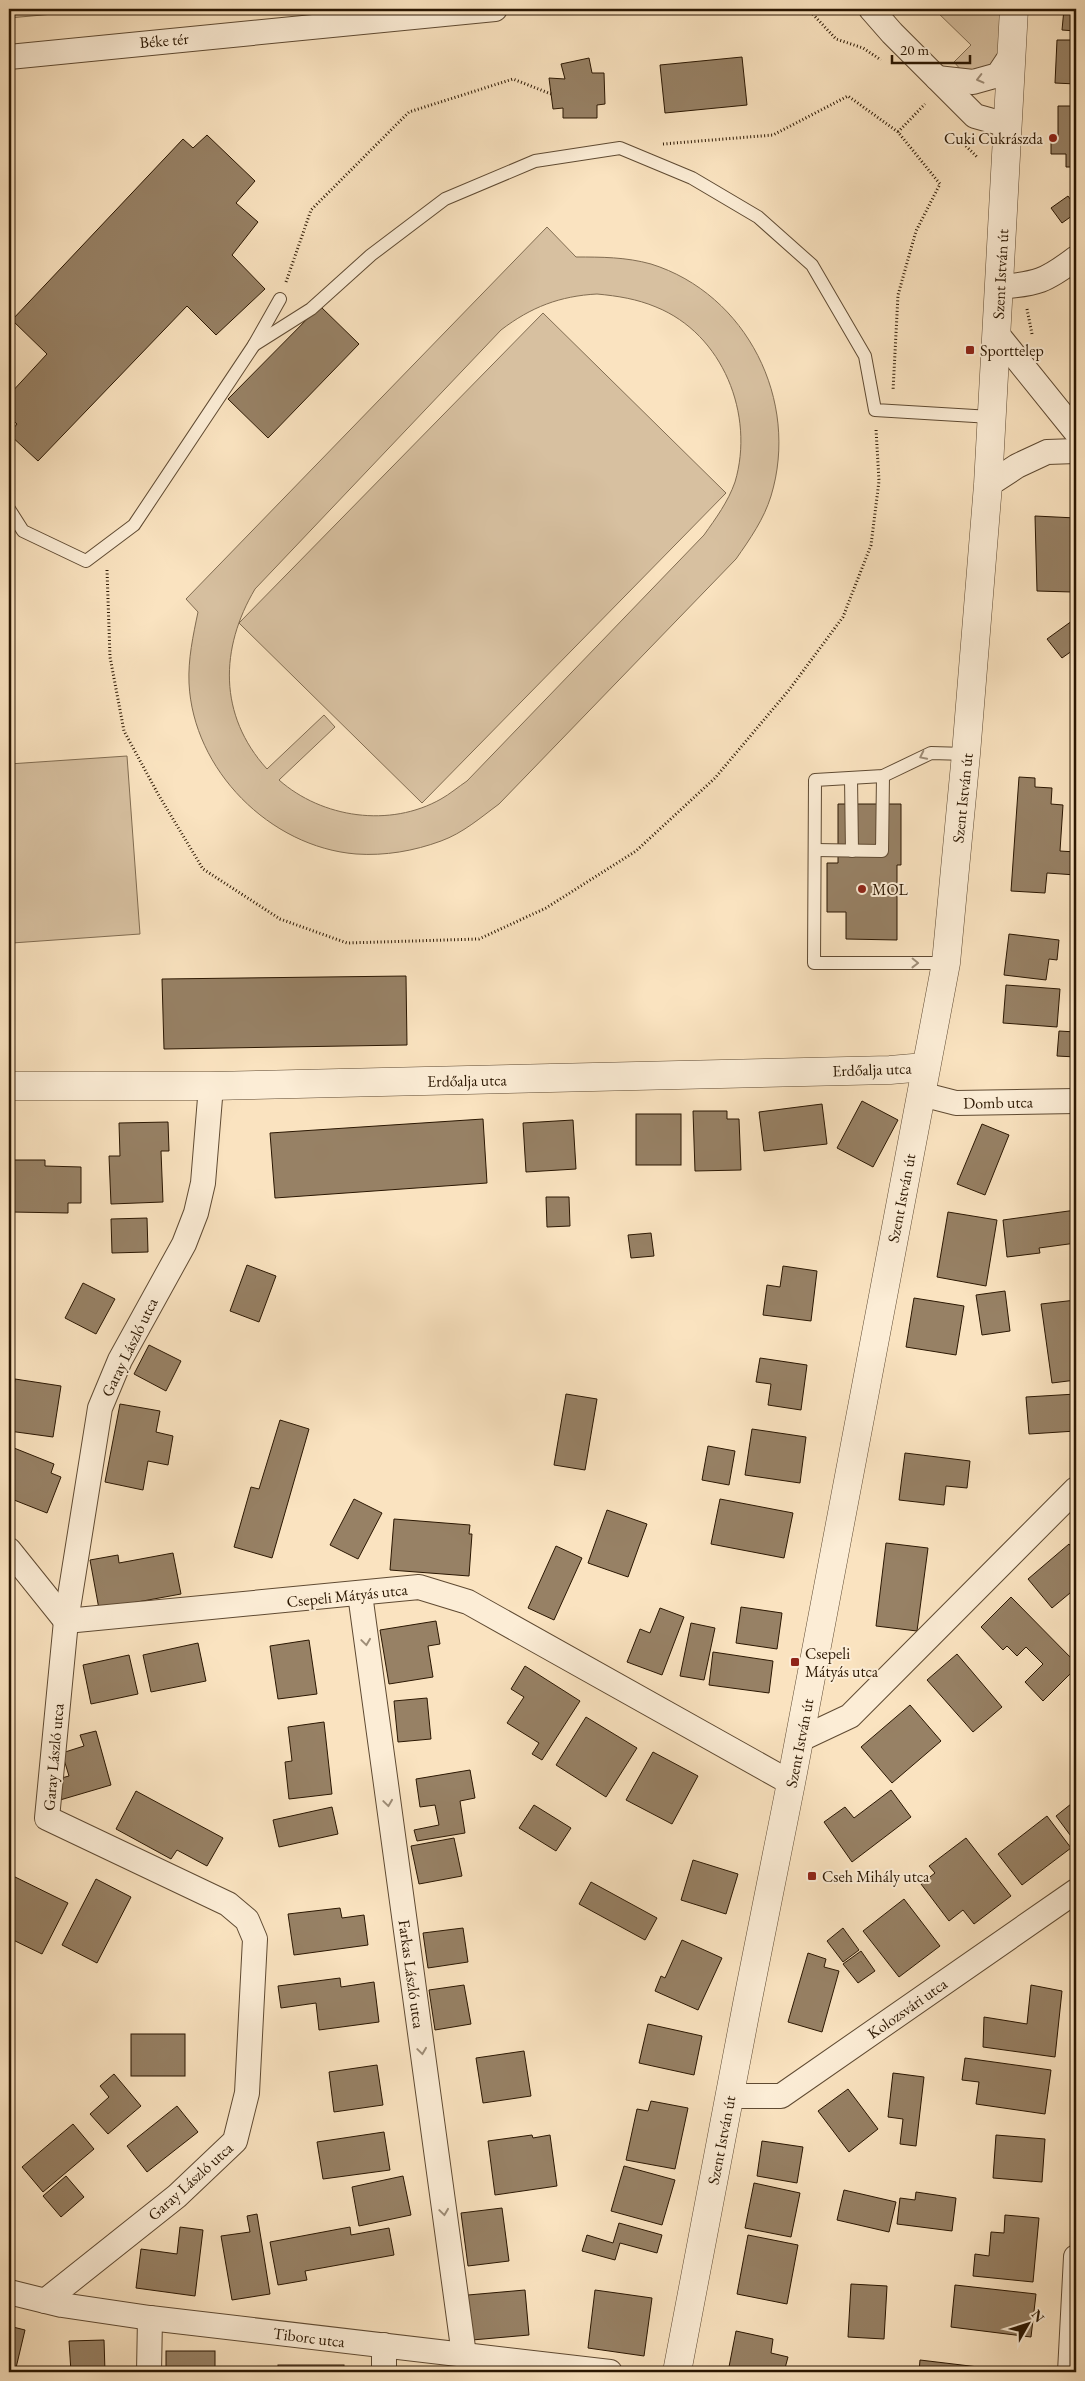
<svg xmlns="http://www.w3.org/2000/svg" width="1085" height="2381" font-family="'EB Garamond',serif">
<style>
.green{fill:#d7c0a0;stroke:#816c51;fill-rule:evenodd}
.building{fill:#978165;stroke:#2b1702}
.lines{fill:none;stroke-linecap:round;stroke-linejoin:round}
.service-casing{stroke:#5f4a32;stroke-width:14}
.minor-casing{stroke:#5f4a32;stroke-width:26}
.tertiary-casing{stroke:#5f4a32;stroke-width:29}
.path{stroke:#2b1702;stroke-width:3;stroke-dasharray:1 2.5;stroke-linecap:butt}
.service{stroke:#fcedd6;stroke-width:12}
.minor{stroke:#fcedd6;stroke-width:24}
.tertiary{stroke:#fcedd6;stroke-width:28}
.oneway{stroke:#9e8d77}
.poi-dot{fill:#8f2418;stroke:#fcedd6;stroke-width:2}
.labels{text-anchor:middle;stroke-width:4;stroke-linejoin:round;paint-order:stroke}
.street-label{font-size:16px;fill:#2b1702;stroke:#fcedd6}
.poi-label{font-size:16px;fill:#2b1702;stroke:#fcedd6;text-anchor:start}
</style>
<rect width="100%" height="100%" fill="#fae3c0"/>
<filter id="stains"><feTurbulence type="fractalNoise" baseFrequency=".004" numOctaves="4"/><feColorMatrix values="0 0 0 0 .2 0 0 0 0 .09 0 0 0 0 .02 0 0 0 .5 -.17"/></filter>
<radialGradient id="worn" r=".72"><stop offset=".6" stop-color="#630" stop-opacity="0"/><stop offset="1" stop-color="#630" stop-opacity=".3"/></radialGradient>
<!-- green -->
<g class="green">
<polygon points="9,9 109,9 9,18"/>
<polygon points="934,9 1009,9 999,62 982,71 961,70 954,62 971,45"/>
<path d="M547,227L576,257C601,257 626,257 651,264C747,294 800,401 771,496C764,519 750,539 736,559L499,804C480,818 463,833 441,841C414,851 385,856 356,854C270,847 193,770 189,683C188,659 193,636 198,612L186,599ZM597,294C618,296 637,299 656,307C723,334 755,415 735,482C728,502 716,518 704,535L467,781C458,787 450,794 441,799C390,828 322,818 279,780L335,727L324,715L267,769C218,715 220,648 255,589L501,330C531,307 560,296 597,294Z"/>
<polygon points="543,313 726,493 422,803 239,623"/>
<polygon points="127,756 140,934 12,943 9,897 9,764"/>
</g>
<!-- building -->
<g class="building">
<polygon points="1064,9 1076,9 1076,31 1062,30"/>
<polygon points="1057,40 1076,40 1076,84 1055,83"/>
<polygon points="742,57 747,105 665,113 660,65"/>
<polygon points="589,58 592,73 604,73 605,104 597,105 597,118 563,118 563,108 553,109 549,78 565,79 561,64"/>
<polygon points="1058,106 1076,106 1076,167 1066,167 1066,154 1051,154 1051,137 1058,137"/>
<polygon points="207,135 255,181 236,203 258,222 232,255 265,289 216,335 187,306 38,461 9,434 17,424 9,416 9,395 47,354 12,320 183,139 193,148"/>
<polygon points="1068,196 1076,207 1076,213 1062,223 1051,208"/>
<polygon points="320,306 359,344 268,438 228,399"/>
<polygon points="1035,516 1076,518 1076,553 1072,553 1072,592 1037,591"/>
<polygon points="1076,618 1076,648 1062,658 1047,639"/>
<polygon points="1019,777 1035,778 1035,787 1052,788 1051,804 1063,805 1060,851 1076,852 1076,842 1076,875 1047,873 1045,893 1011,891"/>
<polygon points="838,804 901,804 901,865 897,865 897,940 846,939 846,912 827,912 827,863 838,863"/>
<polygon points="1009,934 1059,940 1057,960 1049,959 1046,980 1004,975"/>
<polygon points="406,976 407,1045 164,1049 162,979"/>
<polygon points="1006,985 1060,989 1057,1027 1003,1023"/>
<polygon points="1059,1031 1076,1032 1076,1057 1057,1056"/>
<polygon points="862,1101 898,1120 873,1167 837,1148"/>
<polygon points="822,1104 827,1144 764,1151 759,1112"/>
<polygon points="693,1111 727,1111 727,1119 739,1119 741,1170 695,1171"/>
<rect x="636" y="1114" width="45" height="51"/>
<polygon points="483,1119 487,1183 275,1198 270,1133"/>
<polygon points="573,1120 576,1169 526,1172 523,1123"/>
<polygon points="168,1122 169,1151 161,1151 163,1202 111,1204 109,1156 120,1156 119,1123"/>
<polygon points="982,1124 1009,1135 985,1195 957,1184"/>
<polygon points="12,1160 45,1160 45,1166 81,1167 81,1203 68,1203 68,1213 12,1212"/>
<polygon points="546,1197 569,1197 570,1226 547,1227"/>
<polygon points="1076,1210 1076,1243 1039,1248 1040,1253 1007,1257 1003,1220"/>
<polygon points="948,1212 997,1220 986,1286 937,1277"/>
<polygon points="147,1218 148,1252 112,1253 111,1219"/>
<polygon points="651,1233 654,1256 631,1258 628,1235"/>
<polygon points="247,1265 276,1276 259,1322 230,1311"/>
<polygon points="783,1266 817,1271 811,1321 763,1315 767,1285 780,1287"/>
<polygon points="83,1283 115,1299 96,1334 65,1318"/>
<polygon points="1005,1291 1010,1331 982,1335 976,1295"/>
<polygon points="914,1298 964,1306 956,1355 906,1347"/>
<polygon points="1076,1300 1076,1380 1052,1383 1041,1304"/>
<polygon points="149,1345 181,1361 166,1391 134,1374"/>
<polygon points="760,1358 807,1365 801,1410 768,1405 771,1384 756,1382"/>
<polygon points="15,1379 61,1386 53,1437 9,1431"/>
<polygon points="566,1394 597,1399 585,1470 554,1465"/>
<polygon points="1076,1394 1076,1431 1029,1434 1026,1397"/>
<polygon points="120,1404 160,1411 156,1432 173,1436 168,1465 148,1461 143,1490 105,1482"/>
<polygon points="280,1420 309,1429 272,1558 234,1547 251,1487 259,1489"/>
<polygon points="752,1429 806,1437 800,1483 745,1475"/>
<polygon points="9,1446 54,1464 51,1473 61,1477 47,1513 9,1498 9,1484 14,1471 9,1469"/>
<polygon points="708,1446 735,1451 729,1485 702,1480"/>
<polygon points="905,1453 970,1461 967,1488 946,1486 944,1505 899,1500"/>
<polygon points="354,1499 382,1513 358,1559 330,1545"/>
<polygon points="720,1499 793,1513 784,1558 711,1544"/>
<polygon points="607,1510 647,1524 628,1577 588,1563"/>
<polygon points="394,1519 470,1525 469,1534 472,1534 469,1576 390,1570"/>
<polygon points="886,1543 928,1548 917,1631 876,1626"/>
<polygon points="1069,1544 1076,1553 1076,1588 1052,1608 1028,1579"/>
<polygon points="556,1546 582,1558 554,1620 528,1608"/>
<polygon points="173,1553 181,1594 99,1609 90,1560 118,1555 119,1563"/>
<polygon points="1011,1597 1076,1663 1076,1668 1043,1701 1025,1682 1043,1664 1026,1647 1017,1656 1007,1646 1003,1650 981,1627"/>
<polygon points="741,1607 782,1613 777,1649 736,1643"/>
<polygon points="660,1608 684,1617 662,1675 627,1662 640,1629 650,1633"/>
<polygon points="436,1621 440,1644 428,1646 433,1677 389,1684 380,1630"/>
<polygon points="691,1623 715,1628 704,1680 680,1676"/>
<polygon points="309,1640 317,1694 278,1699 270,1646"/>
<polygon points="198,1643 206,1681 151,1692 143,1655"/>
<polygon points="713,1652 773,1661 769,1693 709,1685"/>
<polygon points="957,1654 1002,1707 973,1732 927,1680"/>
<polygon points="129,1655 138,1694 91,1704 83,1665"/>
<polygon points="525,1666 580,1701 542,1760 532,1754 539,1743 507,1723 524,1697 511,1689"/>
<polygon points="427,1698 431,1739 398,1742 394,1701"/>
<polygon points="910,1705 941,1741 892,1783 861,1747"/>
<polygon points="586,1717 637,1748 606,1797 556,1765"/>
<polygon points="324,1722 332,1794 289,1799 285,1762 292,1761 288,1727"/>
<polygon points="96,1731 111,1785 60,1800 54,1780 69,1776 62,1753 84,1746 80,1735"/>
<polygon points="653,1752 698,1776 672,1824 626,1800"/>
<polygon points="470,1770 475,1798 460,1801 465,1833 417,1841 414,1830 439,1825 435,1805 420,1807 416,1779"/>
<polygon points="891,1790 911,1817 852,1862 824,1822 845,1807 854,1818"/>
<polygon points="136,1791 223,1838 207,1866 177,1850 171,1859 116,1829"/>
<polygon points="1076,1800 1076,1843 1056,1816"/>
<polygon points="534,1805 571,1828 556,1851 519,1828"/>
<polygon points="332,1807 338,1834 279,1847 273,1820"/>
<polygon points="1047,1816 1071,1848 1022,1885 998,1854"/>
<polygon points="454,1838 462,1876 419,1884 411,1846"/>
<polygon points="966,1838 1011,1896 974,1924 963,1910 949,1921 921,1884 935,1873 929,1866"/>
<polygon points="693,1860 738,1874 726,1914 681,1900"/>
<polygon points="11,1875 68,1903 42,1954 9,1938 9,1879"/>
<polygon points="96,1879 131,1897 97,1963 62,1945"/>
<polygon points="591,1882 657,1918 645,1940 579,1904"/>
<polygon points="904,1899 940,1946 899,1977 863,1931"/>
<polygon points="340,1908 342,1918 364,1915 368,1945 294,1955 288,1914"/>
<polygon points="463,1928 468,1962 428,1968 423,1933"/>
<polygon points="843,1928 859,1950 843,1962 827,1941"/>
<polygon points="682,1940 722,1958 698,2010 655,1991 661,1976 665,1978"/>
<polygon points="861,1951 875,1971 858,1983 843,1964"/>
<polygon points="808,1953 826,1959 824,1967 839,1971 822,2032 788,2022"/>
<polygon points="340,1978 341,1987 374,1982 379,2022 319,2030 316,2003 281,2008 278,1986"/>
<polygon points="464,1985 471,2024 435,2030 429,1990"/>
<polygon points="1031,1985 1062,1991 1055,2057 983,2047 984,2017 1027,2024"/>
<polygon points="648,2024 702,2036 694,2075 639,2063"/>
<rect x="131" y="2034" width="54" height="42"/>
<polygon points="524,2051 531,2096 483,2103 476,2058"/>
<polygon points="965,2058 1051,2070 1045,2114 976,2104 979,2082 962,2080"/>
<polygon points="377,2065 383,2105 334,2112 329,2072"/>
<polygon points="893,2073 924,2077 916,2146 900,2144 903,2119 888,2117"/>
<polygon points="114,2074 141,2106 108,2134 90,2114 109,2097 100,2086"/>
<polygon points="848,2089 878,2129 849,2152 818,2111"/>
<polygon points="651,2101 688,2108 675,2169 626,2160 637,2109 648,2111"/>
<polygon points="177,2106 198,2132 147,2172 127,2146"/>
<polygon points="73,2124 94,2149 43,2192 22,2167"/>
<polygon points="384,2132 390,2170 323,2179 317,2142"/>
<polygon points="532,2135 533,2138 550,2135 557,2186 495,2195 488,2141"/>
<polygon points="996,2135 1045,2139 1042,2182 993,2178"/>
<polygon points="762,2141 803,2147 797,2183 757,2176"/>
<polygon points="624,2166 675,2180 662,2225 611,2211"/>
<polygon points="66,2176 84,2197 61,2217 43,2196"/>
<polygon points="403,2176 411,2215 359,2226 352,2187"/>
<polygon points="754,2183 800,2193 791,2237 745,2228"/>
<polygon points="844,2190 896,2202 889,2232 837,2220"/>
<polygon points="916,2192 956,2198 952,2231 897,2224 900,2198 915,2200"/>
<polygon points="502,2208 509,2261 468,2266 461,2213"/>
<polygon points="257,2214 270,2294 232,2300 221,2236 250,2232 247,2216"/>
<polygon points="1005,2215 1039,2218 1033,2282 973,2276 975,2254 989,2256 991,2232 1004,2233"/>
<polygon points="619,2223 662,2235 657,2253 620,2243 615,2260 582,2251 587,2235 613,2243"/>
<polygon points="180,2227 203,2230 195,2296 136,2288 141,2249 177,2254"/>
<polygon points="350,2227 351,2235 389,2228 394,2255 305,2271 307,2280 278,2285 270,2242"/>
<polygon points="748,2235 798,2245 787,2304 737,2294"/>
<polygon points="851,2284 887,2286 884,2339 848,2337"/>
<polygon points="955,2285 1036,2294 1031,2337 951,2327"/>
<polygon points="525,2290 529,2335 472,2340 468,2295"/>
<polygon points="595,2290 652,2298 644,2356 588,2348"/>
<polygon points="9,2326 25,2330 15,2372 9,2371"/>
<polygon points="736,2331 773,2339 771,2353 788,2357 784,2372 728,2372"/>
<polygon points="104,2340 105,2372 71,2372 69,2341"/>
<rect x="166" y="2351" width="49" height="21"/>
<polygon points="920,2360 1020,2372 919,2372"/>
<rect x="278" y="2365" width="66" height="7"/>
</g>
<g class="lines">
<!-- service casing -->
<g class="service-casing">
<g id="service">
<polyline points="319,9 320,27"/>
<polyline points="254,345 311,309 371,255 445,199 535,161 620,148 692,178 758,217 812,265 865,356 875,410 991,417"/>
<polyline points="9,509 23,531 86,561 134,525 254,345 280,299"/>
<polyline points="851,778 852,851"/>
<polyline points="815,850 882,851 883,776"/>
<polyline points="946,963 814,963 815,780 883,776 931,753 966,754"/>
</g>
</g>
<!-- minor casing -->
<g class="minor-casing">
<g id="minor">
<polyline points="871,9 892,33 975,116 1007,125"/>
<polyline points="9,57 495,9"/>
<polyline points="937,78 973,82 998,75 1012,54"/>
<path d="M999,287C1037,284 1046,281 1076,258"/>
<polyline points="997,334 1076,432"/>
<polyline points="988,485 1017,466 1047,452 1076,451"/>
<polyline points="921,1094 956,1103 1076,1101"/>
<polyline points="9,1550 66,1621"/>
<polyline points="360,1594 464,2355"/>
<polyline points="66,1621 419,1587 468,1602 791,1783"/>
<polyline points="799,1740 850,1716 1076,1489"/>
<polyline points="729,2096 781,2096 1076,1891"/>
<polyline points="9,2292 62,2305 150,2318 610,2372"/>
<polyline points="45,2301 177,2196 235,2141 247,2093 255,1939 247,1920 228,1904 47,1818 66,1621 100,1408 120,1360 184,1244 196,1213 203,1183 211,1086"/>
<polyline points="149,2372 150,2318"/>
<polyline points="384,2372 384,2345"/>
<polyline points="1070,2372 1076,2257"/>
</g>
</g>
<!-- tertiary casing -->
<g class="tertiary-casing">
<g id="tertiary">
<polyline points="9,1086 211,1086 890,1070 925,1067"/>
<polyline points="677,2372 747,2004 791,1783 946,963 966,754 988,485 1014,9"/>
</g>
</g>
<!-- path -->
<g class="path">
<polyline points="808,9 836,39 863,48 881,60"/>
<polyline points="898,132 925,104"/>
<polyline points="956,136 978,158"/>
<polyline points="663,144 773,135 848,96 898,132 940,184 916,231 898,295 893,391"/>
<polyline points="286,282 311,210 409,112 513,79 551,94"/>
<polyline points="1027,309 1032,334"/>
<polyline points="107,570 110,657 124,731 158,794 203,869 280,919 347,943 479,939 546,908 636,851 715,778 789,690 843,617 871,545 879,481 876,429"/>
</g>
<!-- service -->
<use href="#service" class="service"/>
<!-- minor -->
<use href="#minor" class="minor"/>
<!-- tertiary -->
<use href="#tertiary" class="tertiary"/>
</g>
<!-- one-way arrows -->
<defs><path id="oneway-chevron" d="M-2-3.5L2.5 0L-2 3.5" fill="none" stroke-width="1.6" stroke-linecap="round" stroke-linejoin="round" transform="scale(1.25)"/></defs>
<g class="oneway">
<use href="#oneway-chevron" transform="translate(980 79) rotate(166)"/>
<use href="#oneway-chevron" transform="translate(923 756) rotate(154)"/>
<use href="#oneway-chevron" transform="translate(915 963) rotate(1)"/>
<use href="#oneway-chevron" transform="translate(366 1642) rotate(82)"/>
<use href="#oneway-chevron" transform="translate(388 1803) rotate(82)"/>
<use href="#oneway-chevron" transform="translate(422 2051) rotate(82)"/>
<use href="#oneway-chevron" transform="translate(444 2212) rotate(82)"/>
</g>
<!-- markers -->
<g class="poi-dot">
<circle cx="1053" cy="138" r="5"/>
<rect x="965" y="345" width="10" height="10" rx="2.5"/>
<circle cx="862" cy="889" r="5"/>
<rect x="790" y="1657" width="10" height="10" rx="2.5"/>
<rect x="807" y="1871" width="10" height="10" rx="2.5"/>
</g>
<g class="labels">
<!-- street labels -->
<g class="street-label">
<text transform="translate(164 40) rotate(-5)" y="6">Béke tér</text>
<text transform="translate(1000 274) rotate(-87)" y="6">Szent István út</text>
<text transform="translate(962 798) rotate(-84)" y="6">Szent István út</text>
<text transform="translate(872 1069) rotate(-2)" y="6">Erdőalja utca</text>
<text transform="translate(467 1080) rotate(-1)" y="6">Erdőalja utca</text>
<text transform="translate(998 1102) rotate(-1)" y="6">Domb utca</text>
<text transform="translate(901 1198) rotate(-79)" y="6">Szent István út</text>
<text transform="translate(129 1347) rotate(-64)" y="6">Garay László utca</text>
<text transform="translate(347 1595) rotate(-6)" y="6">Csepeli Mátyás utca</text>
<text transform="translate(799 1743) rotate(-79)" y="6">Szent István út</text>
<text transform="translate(53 1757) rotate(-85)" y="6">Garay László utca</text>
<text transform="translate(412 1974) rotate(82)" y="6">Farkas László utca</text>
<text transform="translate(907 2008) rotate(-35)" y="6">Kolozsvári utca</text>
<text transform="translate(721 2140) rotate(-79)" y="6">Szent István út</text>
<text transform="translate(190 2181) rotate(-42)" y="6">Garay László utca</text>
<text transform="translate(309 2337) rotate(7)" y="6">Tiborc utca</text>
</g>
<!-- poi labels -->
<g class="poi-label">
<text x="1043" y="144" text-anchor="end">Cuki Cukrászda</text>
<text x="980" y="356">Sporttelep</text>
<text x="872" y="895">MOL</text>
<text x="805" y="1659">Csepeli<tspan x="805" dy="18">Mátyás utca</tspan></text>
<text x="822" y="1882">Cseh Mihály utca</text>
</g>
</g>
<!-- margin -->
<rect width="1085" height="2381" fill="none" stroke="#fae3c0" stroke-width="30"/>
<rect x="10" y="10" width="1065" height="2361" fill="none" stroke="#2b1702" stroke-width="2.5"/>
<rect x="15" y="15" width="1055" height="2351" fill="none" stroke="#2b1702"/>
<!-- north arrow -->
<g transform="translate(1028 2324) rotate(51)" stroke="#fcedd6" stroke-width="4" paint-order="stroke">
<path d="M0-4L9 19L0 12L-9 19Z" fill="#2b1702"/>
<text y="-8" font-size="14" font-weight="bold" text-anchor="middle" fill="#2b1702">N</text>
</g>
<!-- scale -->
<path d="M892 55v8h78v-8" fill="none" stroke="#2b1702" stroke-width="2.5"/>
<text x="900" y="55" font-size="15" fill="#2b1702" stroke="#fcedd6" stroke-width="4" paint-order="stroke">20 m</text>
<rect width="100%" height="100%" filter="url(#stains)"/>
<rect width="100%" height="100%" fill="url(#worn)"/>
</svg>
